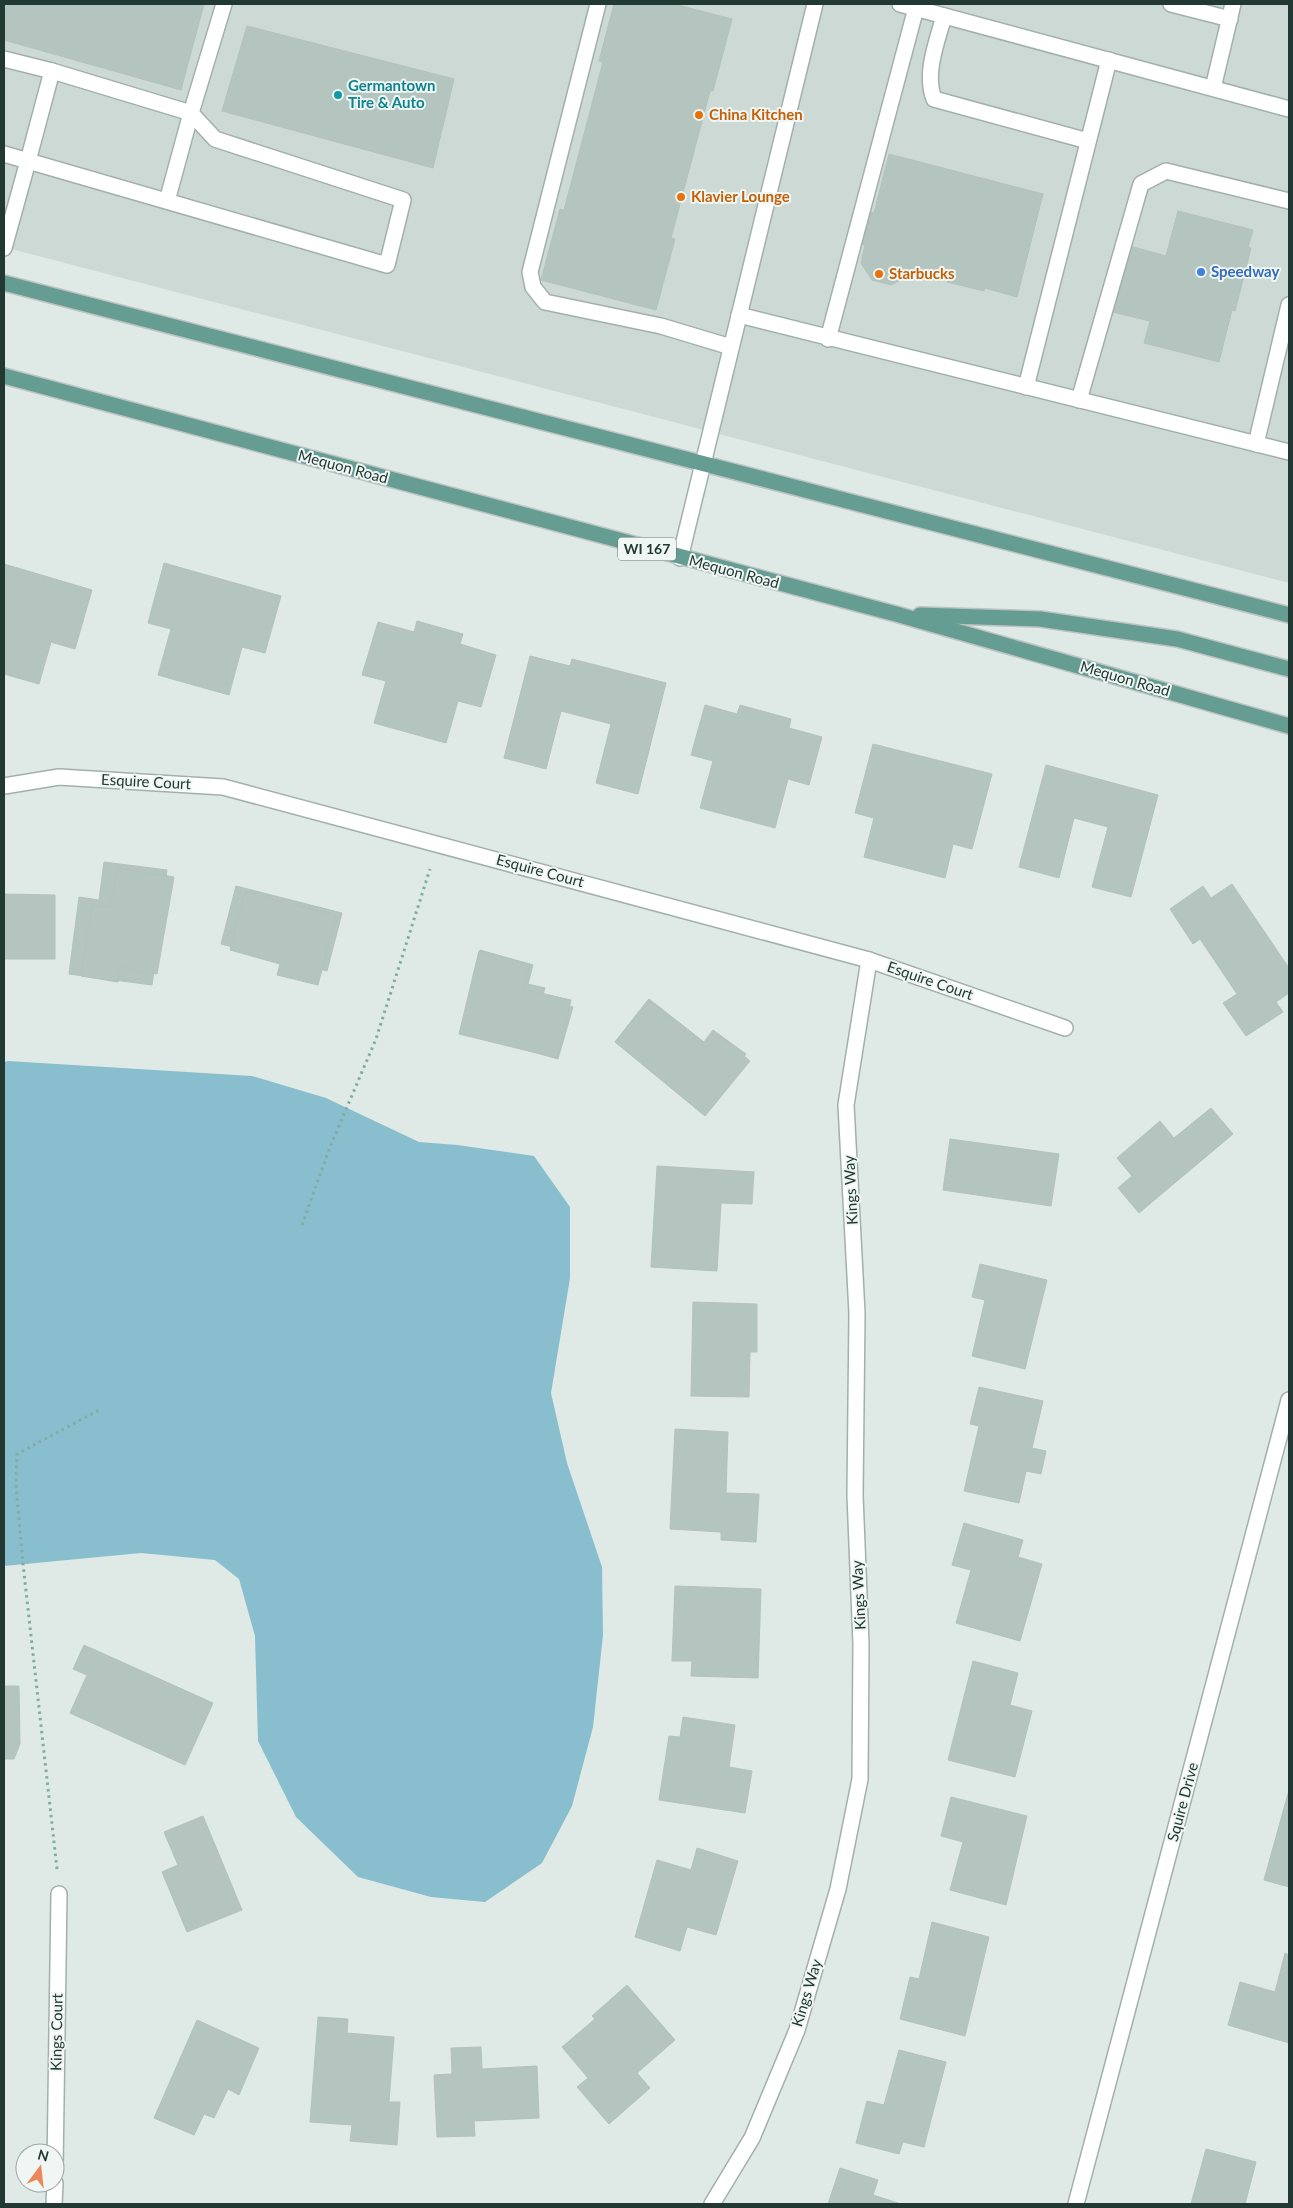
<svg xmlns="http://www.w3.org/2000/svg" width="1293" height="2208" font-family="Lato,sans-serif">
<style>
.built{fill:#cdd9d4}
.water{fill:#88becd}
.building{fill:#b4c4be;stroke:#b2c2bc}
.lines{fill:none;stroke-linecap:round;stroke-linejoin:round}
.minor-casing{stroke:#a2b0ac;stroke-width:18}
.major-casing{stroke:#bcc3c2;stroke-width:18}
.path{stroke:#80aca1;stroke-width:3;stroke-dasharray:2.5 4;stroke-linecap:butt}
.minor{stroke:#fff;stroke-width:15}
.major{stroke:#659d92;stroke-width:15}
.culture-dot{fill:#0f9aa8;stroke:#eff6f3;stroke-width:2}
.food-dot{fill:#e8710a;stroke:#eff6f3;stroke-width:2}
.shop-dot{fill:#3f7fe0;stroke:#eff6f3;stroke-width:2}
.labels{text-anchor:middle;stroke-width:4;stroke-linejoin:round;paint-order:stroke}
.shield{fill:#eff6f3;stroke:#5f716d;stroke-width:1}
.shield-label{font-size:14px;font-weight:bold;fill:#213833}
.culture-label{font-size:15px;font-weight:bold;fill:#0d838f;stroke:#eff6f3;text-anchor:start}
.food-label{font-size:15px;font-weight:bold;fill:#c56008;stroke:#eff6f3;text-anchor:start}
.shop-label{font-size:15px;font-weight:bold;fill:#366cbe;stroke:#eff6f3;text-anchor:start}
.street-label{font-size:15px;fill:#213833;stroke:#eff6f3}
</style>
<rect width="100%" height="100%" fill="#dfe9e5"/>
<!-- built -->
<polygon class="built" points="4,4 1289,4 1289,583 4,247"/>
<!-- water -->
<polygon class="water" points="8,1061 252,1076 326,1098 419,1142 457,1145 534,1156 570,1207 570,1278 551,1393 567,1463 602,1567 603,1635 593,1727 572,1806 542,1863 485,1902 431,1897 358,1877 296,1817 258,1741 255,1636 239,1579 215,1560 141,1553 4,1566 4,1062"/>
<!-- building -->
<g class="building">
<polygon points="4,4 204,4 181,90 4,40"/>
<polygon points="614,4 674,4 732,19 713,91 710,91 671,238 675,239 656,310 541,280 560,209 564,210 603,62 599,61"/>
<polygon points="247,26 454,79 433,168 222,111"/>
<polygon points="889,154 1043,194 1017,297 985,288 984,291 947,282 947,279 910,269 909,276 891,285 872,280 861,263 865,245 855,243 864,211 874,213"/>
<polygon points="1178,211 1253,230 1248,247 1251,248 1235,311 1232,310 1219,362 1144,343 1150,321 1113,312 1130,246 1166,256"/>
<polygon points="164,563 281,596 265,653 242,647 229,695 158,675 171,629 148,623"/>
<polygon points="4,564 92,590 75,649 51,642 39,684 4,674"/>
<polygon points="417,621 463,634 460,644 496,655 481,707 458,701 446,743 374,723 386,681 362,675 378,622 414,632"/>
<polygon points="530,656 570,666 572,659 666,683 638,794 596,783 611,724 561,711 546,769 504,758"/>
<polygon points="705,705 737,714 740,705 791,719 789,728 822,737 809,785 788,779 775,828 700,808 713,761 691,755"/>
<polygon points="873,744 992,774 972,849 953,844 945,878 864,857 874,818 855,813"/>
<polygon points="1046,765 1158,795 1131,897 1092,887 1108,827 1074,818 1059,878 1019,867"/>
<polygon points="104,862 167,870 152,985 69,974 79,897 99,900"/>
<polygon points="117,868 174,877 157,974 120,967 118,982 81,976 92,905 110,907"/>
<polygon points="1232,884 1289,968 1289,993 1276,1002 1283,1012 1246,1036 1223,1003 1237,994 1200,939 1193,944 1170,909 1203,886 1211,898"/>
<polygon points="236,886 342,913 327,971 221,944"/>
<polygon points="245,892 336,915 318,985 277,975 280,964 230,950"/>
<polygon points="4,894 55,895 55,959 4,959"/>
<polygon points="480,950 533,965 528,984 545,988 542,998 573,1007 558,1059 464,1032 479,977 473,976"/>
<polygon points="479,951 530,964 523,989 571,1000 557,1058 459,1034"/>
<polygon points="649,999 704,1042 713,1030 746,1054 704,1108 616,1041"/>
<polygon points="648,1000 706,1048 717,1034 750,1061 705,1116 615,1042"/>
<polygon points="1211,1108 1233,1134 1139,1213 1118,1188 1132,1176 1117,1158 1160,1121 1174,1138"/>
<polygon points="950,1139 1059,1154 1051,1206 943,1190"/>
<polygon points="657,1166 754,1172 752,1204 721,1203 717,1271 651,1267"/>
<polygon points="980,1264 1047,1280 1025,1369 972,1356 985,1300 972,1297"/>
<polygon points="693,1302 757,1304 757,1352 750,1352 749,1397 691,1396"/>
<polygon points="979,1387 1043,1401 1032,1448 1046,1451 1041,1474 1026,1471 1019,1503 964,1491 979,1426 970,1424"/>
<polygon points="675,1429 728,1432 726,1493 759,1494 756,1542 721,1540 721,1532 670,1529"/>
<polygon points="964,1523 1023,1540 1018,1557 1042,1564 1020,1641 956,1623 971,1570 952,1565"/>
<polygon points="675,1586 761,1589 758,1678 691,1676 692,1661 672,1661"/>
<polygon points="84,1645 213,1703 185,1765 70,1713 87,1675 73,1669"/>
<polygon points="973,1661 1018,1673 1010,1705 1032,1711 1015,1777 948,1760"/>
<polygon points="4,1686 19,1686 20,1744 14,1759 4,1759"/>
<polygon points="683,1717 735,1725 729,1767 752,1771 745,1813 659,1800 669,1736 680,1737"/>
<polygon points="1289,1790 1289,1887 1264,1880"/>
<polygon points="951,1797 1027,1816 1006,1905 950,1890 963,1842 941,1836"/>
<polygon points="203,1816 242,1910 187,1932 162,1872 178,1865 164,1832"/>
<polygon points="697,1848 738,1861 716,1935 687,1927 680,1951 635,1937 657,1860 691,1870"/>
<polygon points="932,1922 989,1937 965,2036 900,2019 910,1977 919,1979"/>
<polygon points="1285,1953 1289,1955 1289,2043 1228,2025 1240,1982 1275,1992"/>
<polygon points="627,1985 675,2040 637,2073 650,2088 609,2124 577,2087 588,2078 562,2047 595,2019 592,2016"/>
<polygon points="318,2017 348,2019 347,2033 394,2037 389,2102 400,2102 397,2145 350,2141 352,2125 310,2122"/>
<polygon points="197,2020 259,2048 239,2095 228,2089 214,2118 204,2114 194,2135 154,2118"/>
<polygon points="481,2047 482,2069 537,2066 539,2118 474,2121 475,2136 437,2137 434,2075 452,2074 451,2048"/>
<polygon points="899,2050 946,2062 924,2147 903,2142 899,2154 856,2143 867,2101 884,2105"/>
<polygon points="1206,2149 1256,2162 1245,2204 1191,2204"/>
<polygon points="840,2168 878,2180 873,2195 901,2204 828,2204"/>
</g>
<g class="lines">
<!-- minor casing -->
<g class="minor-casing">
<g id="minor">
<polyline points="598,4 530,272 533,287 545,302 661,326 731,347"/>
<polyline points="900,4 1289,109"/>
<polyline points="1171,4 1230,19"/>
<path d="M944,16C937,42 924,73 934,99L1088,141"/>
<polyline points="4,59 52,71 191,113 167,201"/>
<polyline points="52,71 28,161 387,265 403,200 215,139 191,113 224,4"/>
<polyline points="1213,88 1233,4"/>
<polyline points="4,154 28,161 4,248"/>
<polyline points="739,315 1289,452"/>
<polyline points="828,339 916,8"/>
<polyline points="1026,387 1109,60"/>
<polyline points="1079,400 1141,184 1166,171 1289,201"/>
<polyline points="1256,444 1289,305"/>
<polyline points="680,558 815,4"/>
<polyline points="4,786 59,777 223,787 869,960 1065,1028"/>
<polyline points="55,2169 59,1894"/>
<polyline points="54,2204 55,2183"/>
<polyline points="712,2204 752,2138 797,2030 838,1889 860,1779 861,1644 855,1495 857,1313 846,1105 869,960"/>
<polyline points="1076,2204 1289,1400"/>
</g>
</g>
<!-- major casing -->
<g class="major-casing">
<g id="major">
<polyline points="4,283 1289,615"/>
<polyline points="4,376 896,614 1289,726"/>
<polyline points="920,615 1040,619 1177,639 1289,669"/>
</g>
</g>
<!-- path -->
<g class="path">
<polyline points="302,1225 330,1147 376,1039 430,869"/>
<polyline points="57,1869 23,1564 16,1485 17,1454 99,1410"/>
</g>
<!-- minor -->
<use href="#minor" class="minor"/>
<!-- major -->
<use href="#major" class="major"/>
</g>
<!-- markers -->
<circle class="culture-dot" cx="338" cy="95" r="5"/>
<g class="food-dot">
<circle cx="699" cy="115" r="5"/>
<circle cx="681" cy="197" r="5"/>
<circle cx="879" cy="274" r="5"/>
</g>
<circle class="shop-dot" cx="1201" cy="272" r="5"/>
<g class="labels">
<!-- shield labels -->
<rect class="shield" x="618" y="537.5" width="58" height="23" rx="4"/>
<g class="shield-label">
<text x="647" y="554">WI 167</text>
</g>
<!-- culture labels -->
<g class="culture-label">
<text x="348" y="91">Germantown<tspan x="348" dy="17">Tire &amp; Auto</tspan></text>
</g>
<!-- food labels -->
<g class="food-label">
<text x="709" y="120">China Kitchen</text>
<text x="691" y="202">Klavier Lounge</text>
<text x="889" y="279">Starbucks</text>
</g>
<!-- shop labels -->
<g class="shop-label">
<text x="1211" y="277">Speedway</text>
</g>
<!-- street labels -->
<g class="street-label">
<text transform="translate(343 467) rotate(15)" y="5">Mequon Road</text>
<text transform="translate(734 572) rotate(15)" y="5">Mequon Road</text>
<text transform="translate(1125 679) rotate(16)" y="5">Mequon Road</text>
<text transform="translate(146 782) rotate(3)" y="5">Esquire Court</text>
<text transform="translate(540 871) rotate(15)" y="5">Esquire Court</text>
<text transform="translate(930 981) rotate(19)" y="5">Esquire Court</text>
<text transform="translate(851 1190) rotate(-93)" y="5">Kings Way</text>
<text transform="translate(859 1595) rotate(-93)" y="5">Kings Way</text>
<text transform="translate(1183 1802) rotate(-75)" y="5">Squire Drive</text>
<text transform="translate(807 1993) rotate(-73)" y="5">Kings Way</text>
<text transform="translate(57 2032) rotate(-89)" y="5">Kings Court</text>
</g>
</g>
<!-- border -->
<rect width="1293" height="2208" fill="none" stroke="#213833" stroke-width="10"/>
<!-- north arrow -->
<g transform="translate(40 2168) rotate(15)"><circle r="24" fill="#eff6f3" stroke="#9daaa6"/>
<path d="M0-4L9 19L0 12L-9 19Z" fill="#eb875b"/>
<text y="-8" font-size="14" font-weight="bold" text-anchor="middle" fill="#213833">N</text>
</g>
</svg>
